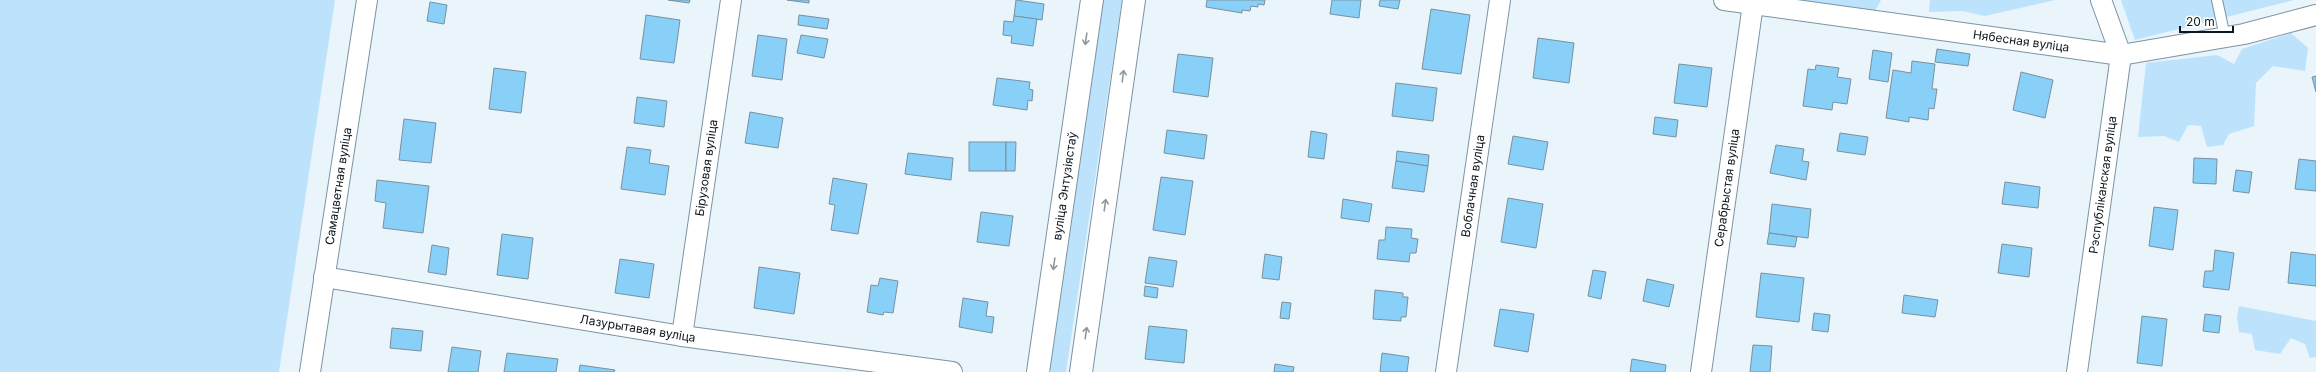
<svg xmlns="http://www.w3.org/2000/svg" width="2316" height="372" font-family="Inter,sans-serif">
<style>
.green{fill:#bce3fb}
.building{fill:#89d0f8;stroke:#7891a1}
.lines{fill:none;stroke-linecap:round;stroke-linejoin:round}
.service-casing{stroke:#7b94a4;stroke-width:12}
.minor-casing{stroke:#7b94a4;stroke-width:22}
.tertiary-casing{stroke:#7b94a4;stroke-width:24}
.service{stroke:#fff;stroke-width:10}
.minor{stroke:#fff;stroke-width:20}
.tertiary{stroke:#fff;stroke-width:22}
.oneway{stroke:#929799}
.labels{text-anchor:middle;stroke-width:3;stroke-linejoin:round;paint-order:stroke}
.street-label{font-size:12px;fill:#0d171d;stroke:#fff}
</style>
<rect width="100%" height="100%" fill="#e9f4fb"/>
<!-- green -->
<g class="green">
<polygon points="0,0 335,0 279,372 0,372"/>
<polygon points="1103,0 1122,0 1066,372 1052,372 1049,369"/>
<polygon points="1802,0 1881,0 1875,11"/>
<polygon points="1930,0 2055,0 1985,16 1962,11 1929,12"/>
<polygon points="2121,0 2294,0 2135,40"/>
<polygon points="2291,33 2308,48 2305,71 2273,66 2256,83 2254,126 2229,134 2223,145 2207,147 2201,126 2188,125 2179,142 2164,136 2138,137 2146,63 2217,55 2234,64 2242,49"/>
<polygon points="2239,306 2316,321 2316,357 2310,358 2305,344 2291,338 2280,354 2255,350 2252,334 2239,332 2237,317"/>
</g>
<!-- building -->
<g class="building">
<polygon points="668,0 690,0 689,3"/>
<polygon points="787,0 809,0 809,3"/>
<polygon points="1016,0 1044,4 1042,20 1014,16"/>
<polygon points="1207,0 1265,0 1264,5 1258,4 1258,7 1251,6 1250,11 1242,10 1242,13 1206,7"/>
<polygon points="1332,0 1361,0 1359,18 1330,14"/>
<polygon points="1380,0 1400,0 1398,9 1379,6"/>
<polygon points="430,2 447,5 444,24 427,21"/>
<polygon points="1431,9 1470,15 1461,74 1422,69"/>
<polygon points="646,15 680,20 674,63 640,59"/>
<polygon points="799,15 829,19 827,29 798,25"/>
<polygon points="1014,16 1037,19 1033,46 1011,43 1012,36 1003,35 1004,21 1013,22"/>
<polygon points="758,35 787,39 782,80 752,76"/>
<polygon points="801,35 828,39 824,58 797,53"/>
<polygon points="1538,38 1574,43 1569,83 1533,78"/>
<polygon points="1937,49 1970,54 1968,66 1935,62"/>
<polygon points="1873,50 1892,53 1888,82 1869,79"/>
<polygon points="1178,54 1213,58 1208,97 1173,92"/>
<polygon points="1912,61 1935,64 1932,89 1937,89 1934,109 1929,108 1928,120 1909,117 1909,122 1886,118 1893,70 1911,73"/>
<polygon points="1679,64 1712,68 1707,107 1674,103"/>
<polygon points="1816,65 1839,68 1837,77 1851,79 1847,104 1833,102 1832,110 1803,106 1808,69 1815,70"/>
<polygon points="494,68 526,72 521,113 489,109"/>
<polygon points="2021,72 2053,80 2045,118 2013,110"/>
<polygon points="2316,76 2316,92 2312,77"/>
<polygon points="997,78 1030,82 1029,89 1033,90 1032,101 1028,100 1027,110 993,105"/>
<polygon points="1396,83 1437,88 1433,121 1392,116"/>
<polygon points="637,97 667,101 664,127 634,123"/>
<polygon points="750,112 783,118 778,148 745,143"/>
<polygon points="1655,117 1678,120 1676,137 1653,134"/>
<polygon points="404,119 436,123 431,163 399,160"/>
<polygon points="1167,130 1207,135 1204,159 1164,153"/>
<polygon points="1311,131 1327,134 1324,159 1308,157"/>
<polygon points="1840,133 1868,137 1865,155 1837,151"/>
<polygon points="1513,136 1548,142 1543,170 1508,164"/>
<rect x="969" y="142" width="37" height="29"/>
<polygon points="1006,142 1016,142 1015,171 1006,171"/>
<polygon points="1776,145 1804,149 1802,161 1809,162 1806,180 1770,173"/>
<polygon points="627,147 651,150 649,163 669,166 665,195 621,189"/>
<polygon points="1397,151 1429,155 1428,166 1396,161"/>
<polygon points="908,153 953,158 951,180 905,174"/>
<polygon points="2194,158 2217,159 2216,184 2193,183"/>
<polygon points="2299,159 2316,161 2316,191 2295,189"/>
<polygon points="1396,161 1428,166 1424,192 1392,188"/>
<polygon points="2236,170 2252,172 2249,193 2233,191"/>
<polygon points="1161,177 1193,181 1185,235 1153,230"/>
<polygon points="833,178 867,184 858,234 831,230 835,205 829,204"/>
<polygon points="377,180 429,186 423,233 383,228 386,203 375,201"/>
<polygon points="2005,182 2040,187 2038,208 2002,204"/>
<polygon points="1508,198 1543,204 1536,248 1501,242"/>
<polygon points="1343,199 1372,204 1369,222 1341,218"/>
<polygon points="1772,204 1811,209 1808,238 1769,233"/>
<polygon points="2154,207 2178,210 2173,250 2149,246"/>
<polygon points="981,212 1013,216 1009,246 977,242"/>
<polygon points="1386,227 1412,229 1411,238 1418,239 1416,253 1410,253 1409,262 1377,259 1379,240 1385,240"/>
<polygon points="1769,233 1797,237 1795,247 1767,244"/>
<polygon points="502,234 533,238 528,279 497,275"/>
<polygon points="2002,244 2032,248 2029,277 1998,273"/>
<polygon points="432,245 449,248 446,275 428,272"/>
<polygon points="2215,250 2234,253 2229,290 2203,287 2205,271 2213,271"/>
<polygon points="2291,252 2316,255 2316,286 2288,283"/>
<polygon points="1265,254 1282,257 1279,280 1262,278"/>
<polygon points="1149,257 1177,261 1173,287 1145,283"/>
<polygon points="620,259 654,264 649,298 615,293"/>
<polygon points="759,267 800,273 794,314 754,308"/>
<polygon points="1593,270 1606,272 1601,299 1588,296"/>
<polygon points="1761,273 1804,278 1799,322 1756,317"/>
<polygon points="880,278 898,281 893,313 884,312 883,315 867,312 871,285 878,286"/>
<polygon points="1647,279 1674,285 1669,307 1643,301"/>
<polygon points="1145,286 1158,288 1157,298 1144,296"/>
<polygon points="1375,290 1403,293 1403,297 1408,297 1406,317 1401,317 1401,321 1373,319"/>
<polygon points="1904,295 1938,300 1935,317 1902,313"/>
<polygon points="963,298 988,302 986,316 994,317 992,333 959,327"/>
<polygon points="1282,302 1291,303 1289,319 1280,318"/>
<polygon points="1500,309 1534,314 1528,352 1494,346"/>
<polygon points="1814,313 1830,315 1828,332 1812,330"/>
<polygon points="2205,314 2221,316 2219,333 2203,331"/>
<polygon points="2142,316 2167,319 2162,366 2137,363"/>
<polygon points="1149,326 1187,330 1184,363 1145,359"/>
<polygon points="392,328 423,331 421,351 390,348"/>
<polygon points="1753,345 1772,346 1770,372 1750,372"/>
<polygon points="452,347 481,351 478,372 448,372"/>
<polygon points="507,353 558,359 556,372 504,372"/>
<polygon points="1382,353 1409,357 1407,372 1380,372"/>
<polygon points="1632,359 1666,365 1665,372 1630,372"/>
<polygon points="1275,364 1294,367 1293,372 1274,372"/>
<polygon points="580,365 615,370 614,372 579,372"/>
</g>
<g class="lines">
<!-- service casing -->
<g class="service-casing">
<polyline id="service" points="2217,0 2225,37"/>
</g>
<!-- minor casing -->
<g class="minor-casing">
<g id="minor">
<path id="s1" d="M1724,0L2121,55L2244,34L2316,15"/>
<path id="s2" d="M324,277L682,336L952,372"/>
<path id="s3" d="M682,336L731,0"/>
<path id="s4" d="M310,372L367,0"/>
<path id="s5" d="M1446,372L1500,0"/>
<path id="s6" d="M1701,372L1753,4"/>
<path id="s7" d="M2077,372L2121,55L2101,0"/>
</g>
</g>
<!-- tertiary casing -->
<g class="tertiary-casing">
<g id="tertiary">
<path id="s8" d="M1038,372L1092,0"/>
<polyline points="1081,372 1134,0"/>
</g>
</g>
<!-- service -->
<use href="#service" class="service"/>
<!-- minor -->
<use href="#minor" class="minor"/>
<!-- tertiary -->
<use href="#tertiary" class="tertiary"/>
</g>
<!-- one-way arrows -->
<defs><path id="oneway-shaft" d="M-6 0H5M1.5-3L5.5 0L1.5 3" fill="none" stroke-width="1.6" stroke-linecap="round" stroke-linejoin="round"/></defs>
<g class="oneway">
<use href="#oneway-shaft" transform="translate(1086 39) rotate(98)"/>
<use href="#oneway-shaft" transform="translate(1123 76) rotate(-82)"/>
<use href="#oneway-shaft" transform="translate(1105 205) rotate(-82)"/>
<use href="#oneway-shaft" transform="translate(1054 264) rotate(98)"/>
<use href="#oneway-shaft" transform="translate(1086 333) rotate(-82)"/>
</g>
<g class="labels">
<!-- street labels -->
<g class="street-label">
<text dy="4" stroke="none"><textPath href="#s1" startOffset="300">Нябесная вуліца</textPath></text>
<text dy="4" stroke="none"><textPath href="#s3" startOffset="170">Бірузовая вуліца</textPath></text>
<text dy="4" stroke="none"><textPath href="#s7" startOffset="189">Рэспубліканская вуліца</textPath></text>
<text dy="4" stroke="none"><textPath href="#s4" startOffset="188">Самацветная вуліца</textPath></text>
<text dy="4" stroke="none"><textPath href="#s8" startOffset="188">вуліца Энтузіястаў</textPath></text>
<text dy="4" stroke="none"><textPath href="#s5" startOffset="188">Воблачная вуліца</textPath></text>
<text dy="4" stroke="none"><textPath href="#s6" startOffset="186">Серабрыстая вуліца</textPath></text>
<text dy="4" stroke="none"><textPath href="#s2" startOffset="318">Лазурытавая вуліца</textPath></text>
</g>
</g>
<!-- scale -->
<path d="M2180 26v6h53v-6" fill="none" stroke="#0d171d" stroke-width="2"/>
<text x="2186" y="26" font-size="12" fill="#0d171d" stroke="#ffffff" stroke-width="3" paint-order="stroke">20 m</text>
</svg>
